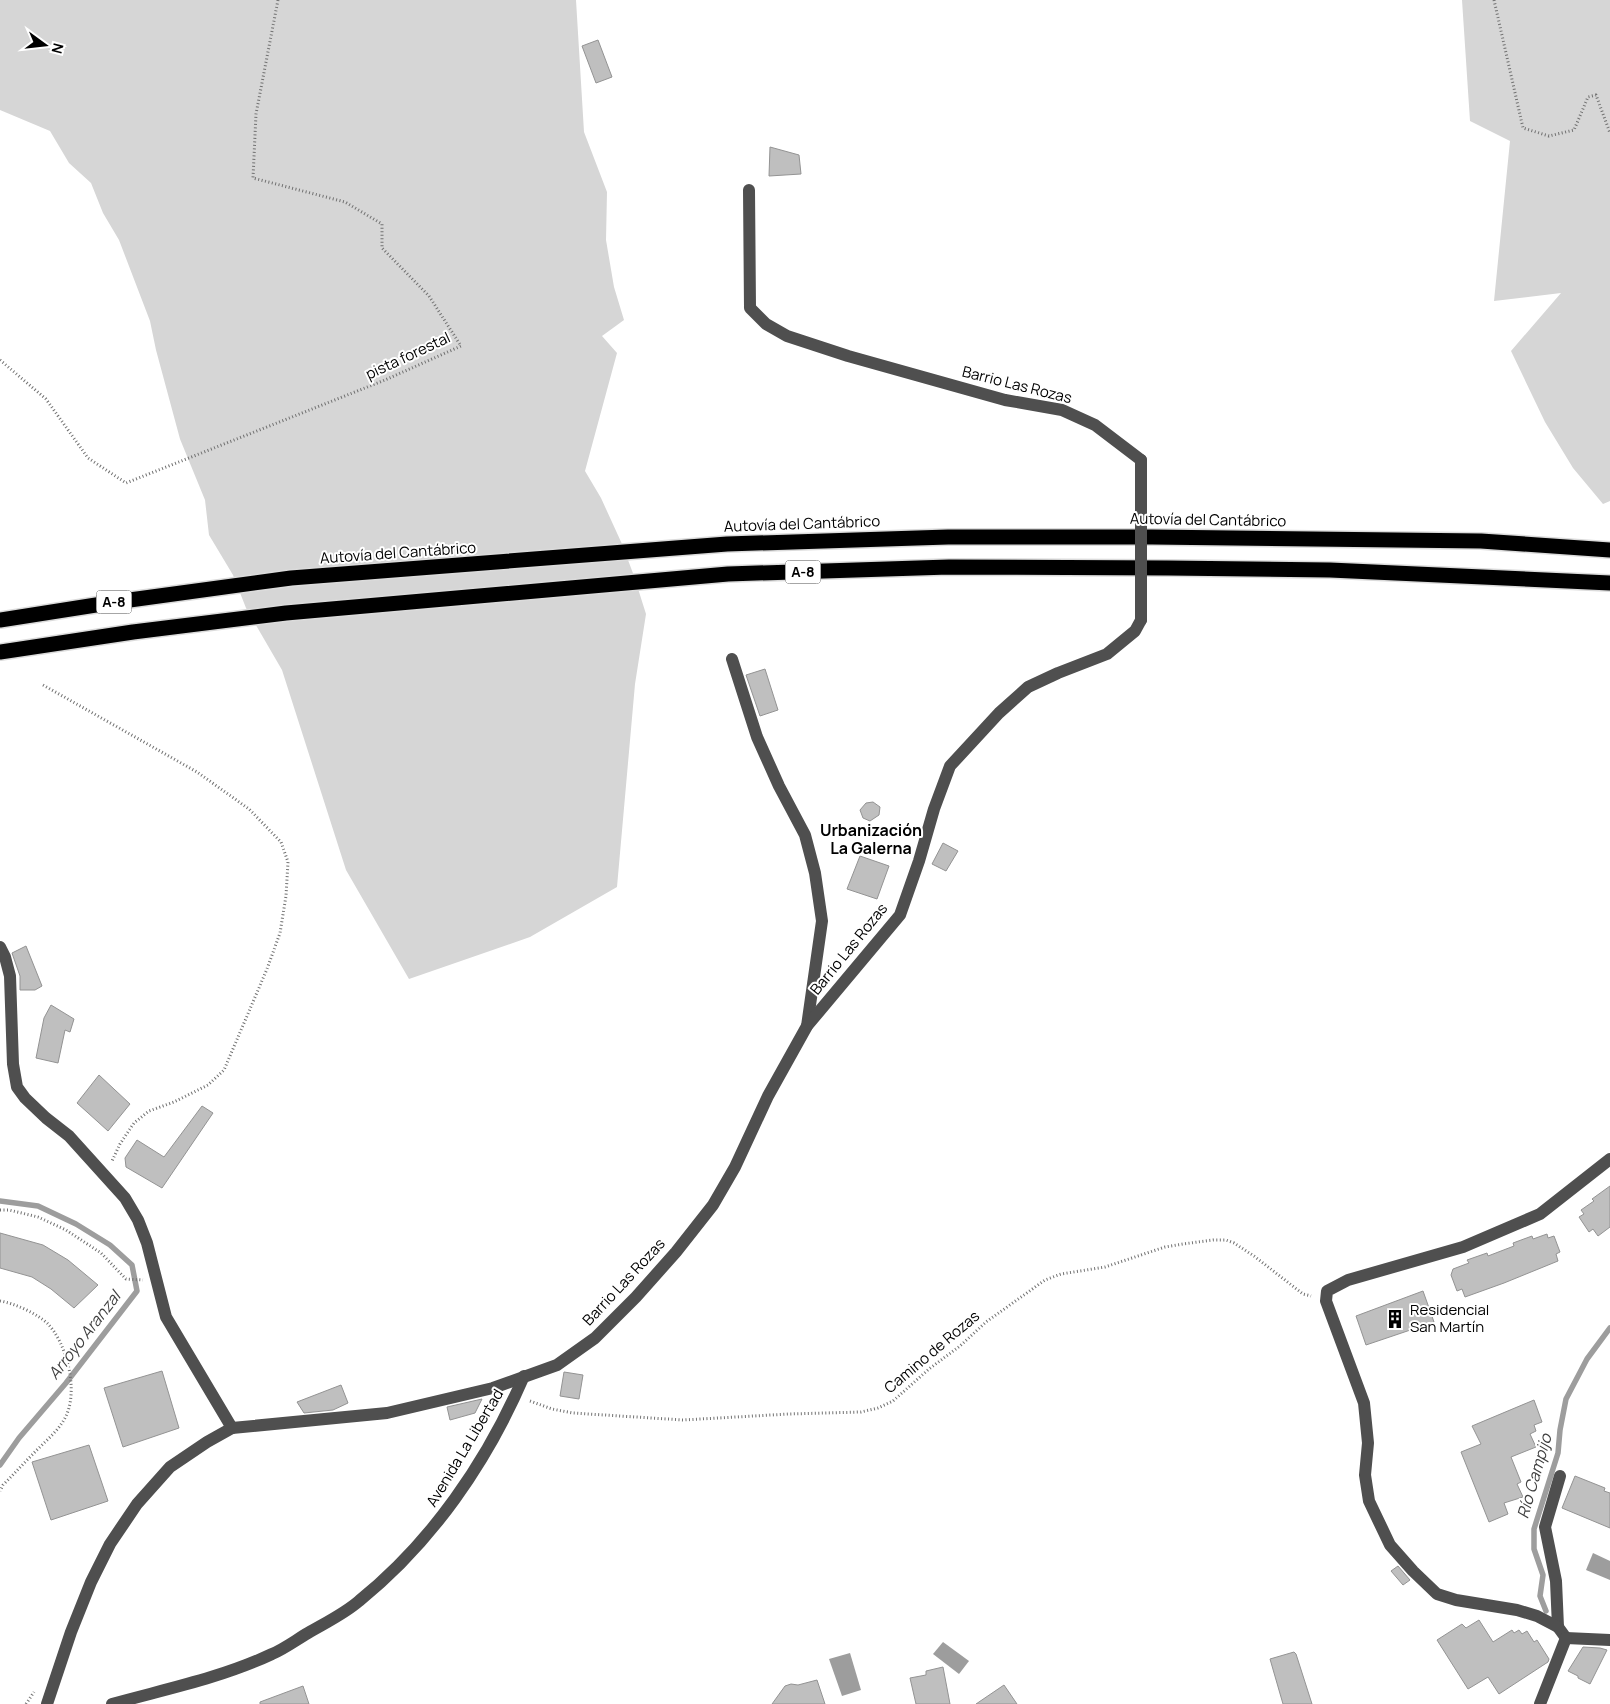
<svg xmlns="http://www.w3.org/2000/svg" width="1610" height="1704" font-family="Manrope,sans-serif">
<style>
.green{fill:#d6d6d6}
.water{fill:#9d9d9d}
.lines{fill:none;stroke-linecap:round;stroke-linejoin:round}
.stream{stroke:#9d9d9d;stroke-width:5.5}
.building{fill:#bfbfbf;stroke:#939393}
.highway-casing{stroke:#dbdbdb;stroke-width:18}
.path{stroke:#717171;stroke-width:3;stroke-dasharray:1 2.5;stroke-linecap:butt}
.minor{stroke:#4f4f4f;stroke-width:12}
.highway{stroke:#000;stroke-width:15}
.minor-bridge{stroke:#4f4f4f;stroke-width:12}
.labels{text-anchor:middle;stroke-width:4;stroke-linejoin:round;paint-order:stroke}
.shield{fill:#fff;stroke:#4c4c4c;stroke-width:1}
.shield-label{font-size:14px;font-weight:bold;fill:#000}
.street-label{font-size:15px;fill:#000;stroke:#fff}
.poi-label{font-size:15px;fill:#000;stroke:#fff;text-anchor:start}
.neighbourhood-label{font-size:16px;font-weight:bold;fill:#000;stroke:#fff}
.water-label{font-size:16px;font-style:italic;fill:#3e3e3e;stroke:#fff}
</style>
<rect width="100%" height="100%" fill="#fff"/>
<!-- green -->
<g class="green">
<polygon points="0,0 576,0 584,132 607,192 606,240 614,287 624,320 602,336 617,353 585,471 601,498 622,544 634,576 646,614 635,684 617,887 530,937 409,979 346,870 282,670 246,608 233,575 209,535 205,500 180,439 156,350 150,321 119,240 103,213 91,183 69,163 50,131 0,110"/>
<polygon points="1462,0 1610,0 1610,501 1603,504 1573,468 1545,422 1511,351 1561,293 1494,301 1510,141 1470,121"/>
</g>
<!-- water -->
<g class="water">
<polygon points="1593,1553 1610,1561 1610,1580 1586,1570"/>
<polygon points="943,1642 969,1661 959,1674 933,1654"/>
<polygon points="850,1653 861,1690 842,1696 829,1659"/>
</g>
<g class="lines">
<!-- stream -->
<g class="stream">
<polyline points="0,1201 38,1206 76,1224 110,1245 132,1265 137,1291 66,1383 19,1438 0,1465"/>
<polyline points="1546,1611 1540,1596 1543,1575 1534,1549 1534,1529 1558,1453 1560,1430 1566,1399 1587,1359 1610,1328"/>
</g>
</g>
<!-- building -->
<g class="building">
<polygon points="598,40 612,77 596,83 582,46"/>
<polygon points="770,147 799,155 801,174 769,176"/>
<polygon points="765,669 778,710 760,716 746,675"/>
<polygon points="873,802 880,807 879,815 870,821 863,818 860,810 866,803"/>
<polygon points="943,843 958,851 946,871 932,864"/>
<polygon points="860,856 889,866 877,899 847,889"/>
<polygon points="26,946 42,986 35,990 20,990 20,976 12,953"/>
<polygon points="51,1005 74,1019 70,1032 65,1030 58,1063 36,1058 44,1018"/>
<polygon points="99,1075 130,1104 108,1131 77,1103"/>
<polygon points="202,1106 213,1113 162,1188 126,1167 125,1158 137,1140 164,1157"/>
<polygon points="1610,1186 1610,1227 1598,1236 1593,1229 1589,1232 1579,1217 1584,1214 1581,1210 1594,1201 1592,1199"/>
<polygon points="0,1233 43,1245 68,1260 98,1285 74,1308 51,1289 32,1277 0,1268"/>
<polygon points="1547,1234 1548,1238 1554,1236 1560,1252 1556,1254 1558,1261 1504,1283 1465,1297 1462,1289 1457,1291 1451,1275 1453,1269 1469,1263 1467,1260 1487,1253 1488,1256 1514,1246 1513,1243 1532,1236 1533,1239"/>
<polygon points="1423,1291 1434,1322 1366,1345 1356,1316"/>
<polygon points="162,1371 179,1428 123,1447 104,1388"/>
<polygon points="564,1372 583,1375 579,1399 560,1396"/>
<polygon points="341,1385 348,1403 333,1410 304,1413 297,1402"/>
<polygon points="482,1399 475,1413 450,1420 447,1407"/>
<polygon points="1534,1400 1542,1422 1534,1425 1536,1431 1530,1434 1536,1447 1511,1457 1521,1482 1517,1484 1523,1497 1504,1503 1508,1514 1489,1522 1461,1452 1481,1444 1472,1426"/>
<polygon points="89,1445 108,1501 51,1520 32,1462"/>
<polygon points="1575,1476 1605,1488 1604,1491 1610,1493 1610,1528 1562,1508"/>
<polygon points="1398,1566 1410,1580 1403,1585 1391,1571"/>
<polygon points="1479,1620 1493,1642 1512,1630 1514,1633 1519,1630 1522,1634 1527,1631 1534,1642 1537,1640 1549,1659 1548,1662 1499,1694 1488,1677 1468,1689 1437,1640 1462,1624 1466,1628"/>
<polygon points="1583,1647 1600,1648 1607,1650 1590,1684 1578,1678 1578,1676 1568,1671"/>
<polygon points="1294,1652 1296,1654 1312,1704 1283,1704 1270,1659"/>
<polygon points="943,1667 950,1704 916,1704 910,1678 926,1675 926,1671"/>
<polygon points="817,1680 825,1704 772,1704 785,1686 791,1684 798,1685"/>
<polygon points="1004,1685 1017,1704 976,1704"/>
<polygon points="303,1686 309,1704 260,1704 260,1702"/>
</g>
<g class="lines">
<!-- highway casing -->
<g class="highway-casing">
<g id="highway">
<polyline points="0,620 115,602 291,578 727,544 948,537 1152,537 1481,541 1610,550"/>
<polyline points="0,652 133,632 286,613 728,574 949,567 1168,568 1330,570 1610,583"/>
</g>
</g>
<!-- path -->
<g class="path">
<polyline points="1494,0 1523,128 1549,136 1574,130 1588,97 1596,95 1610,133"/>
<polyline points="0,360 46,399 88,458 126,483 385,380 461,346 429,296 382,248 382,224 345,202 253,178 256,114 278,0"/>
<polyline points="43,685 197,772 249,809 281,842 288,862 286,896 280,933 267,969 224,1070 208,1085 174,1102 149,1111 134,1123 120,1144 112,1161"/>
<polyline points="0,1210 9,1210 38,1217 66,1230 101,1253 126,1279 143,1280"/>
<path d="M0,1301C14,1303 38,1314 48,1324C66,1343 77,1385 68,1411C62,1429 45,1441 32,1455C22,1465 13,1475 3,1485L0,1491"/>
<polyline points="530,1401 552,1409 573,1413 683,1420 789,1414 861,1412 878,1408 893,1401 929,1369 960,1346 986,1322 1045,1280 1061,1274 1105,1267 1165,1247 1183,1244 1213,1240 1226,1240 1234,1243 1254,1256 1303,1294 1311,1296"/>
<polyline points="26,1704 34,1692"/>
</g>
<!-- minor -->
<g class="minor">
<polyline points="749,190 750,308 766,324 787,336 848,356 1005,400 1062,410 1095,425 1141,460"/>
<polyline points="732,659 757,737 779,786 805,835 815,873 822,921 807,1026"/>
<polyline points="0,947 5,957 10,976 13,1064 17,1087 25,1098 46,1118 69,1136 125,1198 138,1220 147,1243 166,1317 232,1428"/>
<polyline points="1558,1627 1556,1581 1545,1527 1560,1476"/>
<polyline points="1566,1638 1558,1627 1537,1616 1517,1610 1456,1600 1437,1594 1413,1571 1390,1545 1369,1501 1365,1475 1368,1443 1364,1403 1326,1301 1327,1291 1348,1280 1463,1247 1540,1214 1610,1159"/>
<polyline points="1566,1638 1610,1640"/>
<polyline points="47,1704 71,1632 91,1582 110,1544 137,1504 170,1467 207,1442 232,1428 387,1413 493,1388 557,1365 595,1338 636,1297 676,1252 713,1205 735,1167 768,1096 807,1026 900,915 919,861 934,809 950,766 999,713 1028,687 1058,673 1107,654 1135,631 1141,620"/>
<path d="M112,1704C166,1689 221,1678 272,1654C284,1649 296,1640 308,1633C325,1623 344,1614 359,1601C432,1542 487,1462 524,1376"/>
<polyline points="1540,1704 1566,1638"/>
</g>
<!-- highway -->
<use href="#highway" class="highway"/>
<!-- minor-bridge -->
<polyline class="minor-bridge" points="1141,460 1141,620"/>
</g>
<!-- icons -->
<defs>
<g id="building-bare" transform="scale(1.5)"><path d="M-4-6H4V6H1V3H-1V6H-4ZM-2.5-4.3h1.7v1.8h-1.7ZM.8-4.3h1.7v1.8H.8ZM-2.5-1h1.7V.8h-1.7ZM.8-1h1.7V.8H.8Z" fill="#000" stroke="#fff" stroke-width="2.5" paint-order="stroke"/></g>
</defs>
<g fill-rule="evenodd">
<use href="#building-bare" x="1395" y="1319"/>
</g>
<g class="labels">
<!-- shield labels -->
<g class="shield">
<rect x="785.5" y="560.5" width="35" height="23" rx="4"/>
<rect x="96.5" y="590.5" width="35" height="23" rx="4"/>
</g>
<g class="shield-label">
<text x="803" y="577">A-8</text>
<text x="114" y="607">A-8</text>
</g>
<!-- street labels -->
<g class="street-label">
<text transform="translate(408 356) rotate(-25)" y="5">pista forestal</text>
<text transform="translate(1017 385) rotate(14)" y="5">Barrio Las Rozas</text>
<text transform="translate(1208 520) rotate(1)" y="5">Autovía del Cantábrico</text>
<text transform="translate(802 524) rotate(-2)" y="5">Autovía del Cantábrico</text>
<text transform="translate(398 553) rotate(-4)" y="5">Autovía del Cantábrico</text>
<text transform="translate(849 949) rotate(-51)" y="5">Barrio Las Rozas</text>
<text transform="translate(624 1282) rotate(-47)" y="5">Barrio Las Rozas</text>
<text transform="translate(932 1352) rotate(-40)" y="5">Camino de Rozas</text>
<text transform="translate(465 1448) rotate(-59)" y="5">Avenida La Libertad</text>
</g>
<!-- poi labels -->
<g class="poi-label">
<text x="1410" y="1315">Residencial<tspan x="1410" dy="17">San Martín</tspan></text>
</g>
<!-- neighbourhood labels -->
<g class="neighbourhood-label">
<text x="871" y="836">Urbanización<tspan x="871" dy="18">La Galerna</tspan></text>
</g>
<!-- water labels -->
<g class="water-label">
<text transform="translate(84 1335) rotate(-52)" y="6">Arroyo Aranzal</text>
<text transform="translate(1534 1476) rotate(-74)" y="6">Río Campijo</text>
</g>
</g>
<!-- north arrow -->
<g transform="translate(45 45) rotate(105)" stroke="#ffffff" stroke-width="4" paint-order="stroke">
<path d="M0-4L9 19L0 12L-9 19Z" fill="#000000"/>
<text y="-8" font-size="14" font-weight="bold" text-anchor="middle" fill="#000000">N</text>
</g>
</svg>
